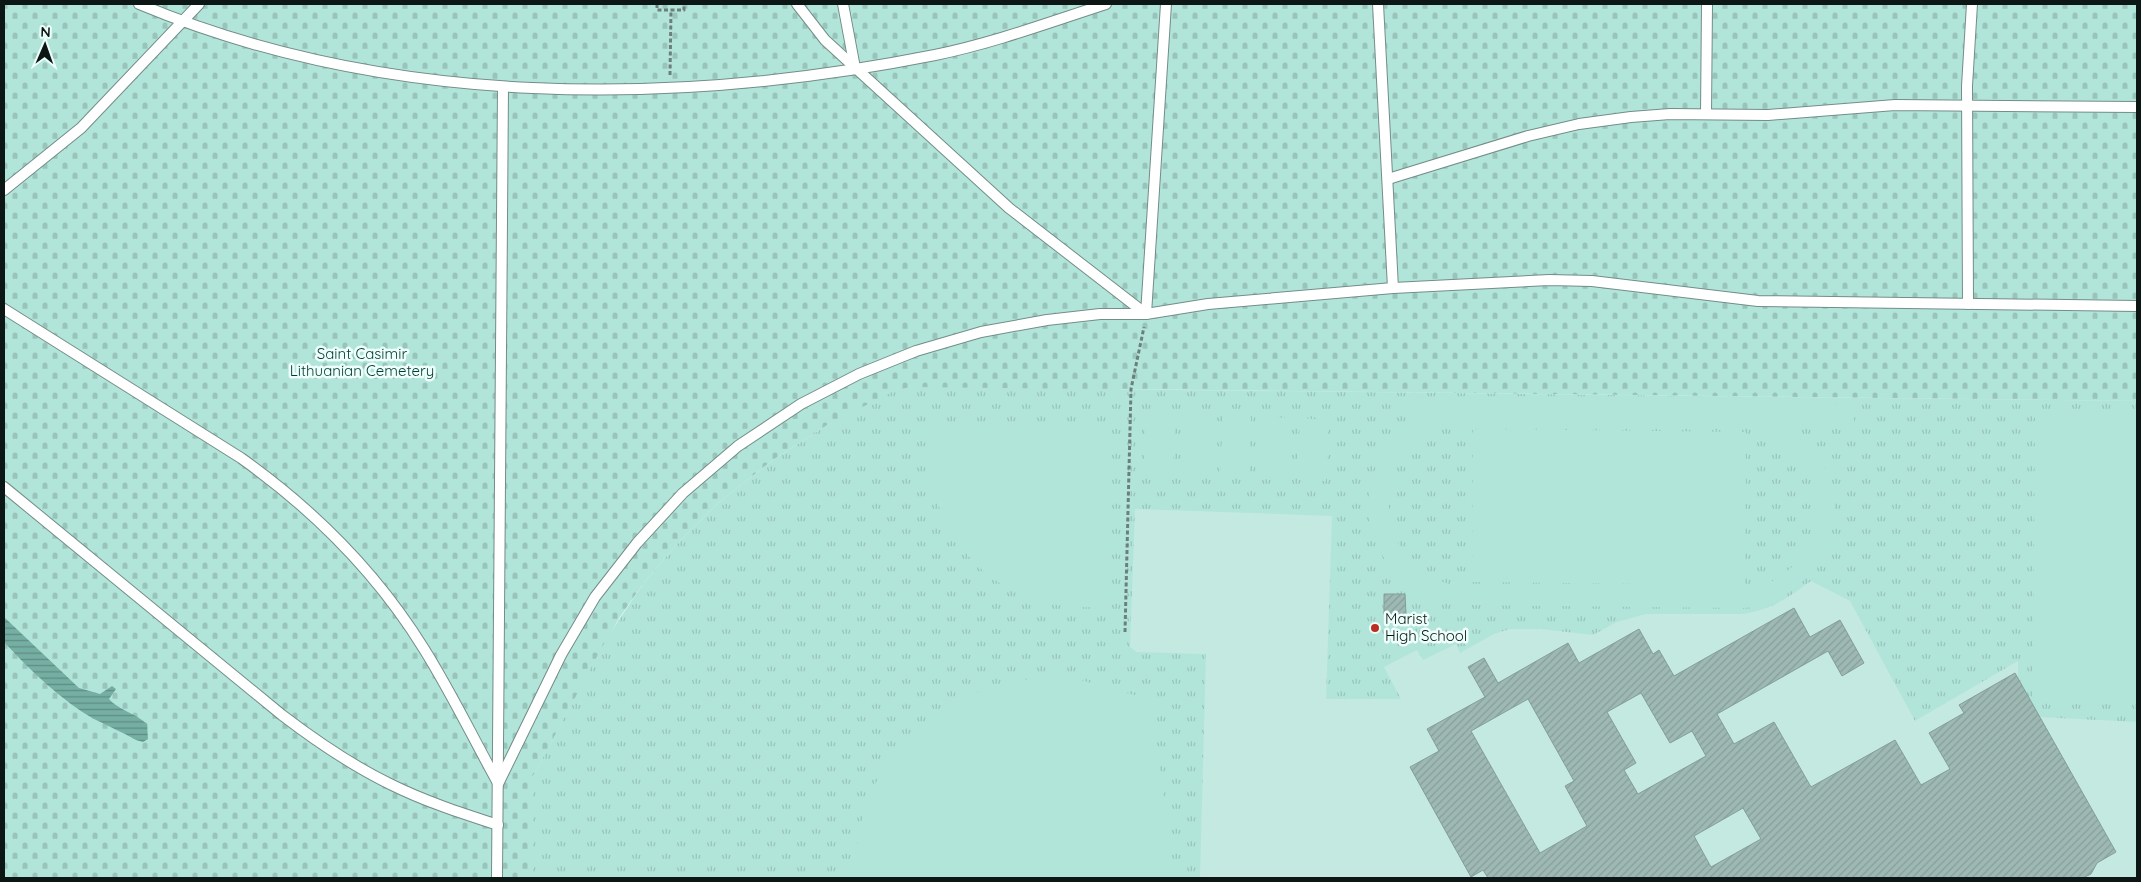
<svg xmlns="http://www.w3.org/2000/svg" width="2141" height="882" font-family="Quicksand,sans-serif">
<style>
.built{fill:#c4e9e1}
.cemetery{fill:url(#cemetery-stones)}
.park{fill:url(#park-tufts)}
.pitch{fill:#b2e5da;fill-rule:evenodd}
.water{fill:url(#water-rules)}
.building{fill:url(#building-hatch);stroke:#839e98;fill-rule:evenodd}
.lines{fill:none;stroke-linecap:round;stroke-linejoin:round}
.lane-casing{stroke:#738d87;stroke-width:12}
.path{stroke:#6d7f7b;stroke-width:3;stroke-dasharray:4 2.5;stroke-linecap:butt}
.lane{stroke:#fff;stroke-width:10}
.poi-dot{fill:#bb2e20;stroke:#eefffb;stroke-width:2}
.labels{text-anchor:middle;stroke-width:5;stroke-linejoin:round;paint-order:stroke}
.park-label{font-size:15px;fill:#033b33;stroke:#eefffb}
.poi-label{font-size:15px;fill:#0c1614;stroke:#eefffb;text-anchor:start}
</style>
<defs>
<pattern id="cemetery-stones" width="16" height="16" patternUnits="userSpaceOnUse" patternTransform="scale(1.25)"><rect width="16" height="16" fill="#b2e5da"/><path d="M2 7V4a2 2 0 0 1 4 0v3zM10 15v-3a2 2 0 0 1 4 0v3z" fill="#98c4ba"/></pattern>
<pattern id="park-tufts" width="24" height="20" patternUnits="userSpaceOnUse" patternTransform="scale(1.25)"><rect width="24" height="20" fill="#b2e5da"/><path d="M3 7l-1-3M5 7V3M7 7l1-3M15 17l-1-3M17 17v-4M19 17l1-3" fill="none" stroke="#98c4ba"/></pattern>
<pattern id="water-rules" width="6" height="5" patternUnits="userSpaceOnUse" patternTransform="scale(1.25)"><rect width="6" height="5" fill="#75aea2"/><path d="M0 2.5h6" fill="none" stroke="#5e8d83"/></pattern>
<pattern id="building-hatch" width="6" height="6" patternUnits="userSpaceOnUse" patternTransform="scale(1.25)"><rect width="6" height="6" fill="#9eb9b3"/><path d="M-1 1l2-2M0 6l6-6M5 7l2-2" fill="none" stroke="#879e99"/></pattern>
</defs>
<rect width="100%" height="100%" fill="#d8f4ee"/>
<!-- built -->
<polygon class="built" points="1126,389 2137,401 2137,878 532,878"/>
<!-- cemetery -->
<polygon class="cemetery" points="4,4 2137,4 2137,401 1126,389 829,424 773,460 718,503 676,545 643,584 619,618 532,778 532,878 4,878"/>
<!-- park -->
<path class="park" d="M910,387L2137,401V722L2039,717L2018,679V661L1915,721L1850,601L1811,581C1787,598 1772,610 1742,614H1646L1617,622L1593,635L1541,629H1510L1494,634L1460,653L1456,644L1423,660L1417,650L1384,667L1401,699H1326L1332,516L1135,509L1130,647L1137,652L1206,654L1200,878H532V778L607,638L643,584L676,545L718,503L773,460L829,424L894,391Z"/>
<!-- pitch -->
<g class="pitch">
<path d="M1407,399L1854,404V427L1792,426C1809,444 1826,461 1832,486C1845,542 1802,607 1742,608L1466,605C1452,603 1438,601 1425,595C1355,559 1348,464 1415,422L1406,421ZM1467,423L1737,425C1799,430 1839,498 1804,552C1792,572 1773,582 1752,590L1462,587C1361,570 1366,432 1467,423Z"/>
<polygon points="2035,409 2137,410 2137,704 2033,703"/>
<polygon points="1146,413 1175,414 1173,476 1144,474"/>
<polygon points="1185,414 1213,415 1211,477 1182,476"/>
<polygon points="1223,415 1251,417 1249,478 1220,477"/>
<polygon points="1261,417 1290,418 1287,480 1259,479"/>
<polygon points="1300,418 1328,420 1326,481 1297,480"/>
<path d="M925,423H1094L1107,438V607C1090,607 1074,608 1057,605C966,588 924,510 925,423Z"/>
<polygon points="1473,429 1746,432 1745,585 1472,582"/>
<path d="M1042,678L1080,680L1134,695L1150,693L1174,874H1167V878H856C851,767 935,686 1042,678Z"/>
</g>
<!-- water -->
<path class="water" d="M4,617L79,688L100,694L112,686L116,689L109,699C117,709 135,713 147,724L148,739L143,742L136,740C122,732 108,726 94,719C61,700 30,670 4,642Z"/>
<!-- building -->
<g class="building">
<polygon points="1384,594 1405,594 1406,614 1384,614"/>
<path d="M1794,608L1810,637L1840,620L1864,663L1842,676L1828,651L1717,714L1734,744L1774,722L1811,787L1895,740L1921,785L1950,769L1929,733L1964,713L1959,705L2015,673L2116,852L2097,863L2091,874L2083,878H1488L1483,870L1471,877L1410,767L1439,751L1427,729L1485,697L1468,667L1484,658L1498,683L1568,643L1579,663L1639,629L1653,654L1659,650L1674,676ZM1641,693L1670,743L1692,731L1706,756L1638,794L1624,770L1636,763L1607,712ZM1528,699L1574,781L1565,786L1587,826L1540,853L1471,731ZM1743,808L1761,839L1711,867L1694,836Z"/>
</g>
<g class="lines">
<!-- lane casing -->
<g class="lane-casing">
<g id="lane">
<path d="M139,4C388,108 674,107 935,55C994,43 1050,22 1106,4"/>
<polyline points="797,4 825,40 1009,208 1146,314"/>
<polyline points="843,4 855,68"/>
<polyline points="1378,4 1393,288"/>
<polyline points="1706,114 1707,4"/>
<polyline points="1388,179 1528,136 1579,124 1631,117 1670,114 1768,115 1895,105 2137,107"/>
<polyline points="4,190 81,128 199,4"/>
<polyline points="1968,304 1967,86 1972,4"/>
<path d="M4,309L241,458C314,510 377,573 424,649C451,692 473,738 498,783"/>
<polyline points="1146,314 1166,4"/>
<path d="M4,487L282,715C316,741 351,765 390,784C424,801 461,813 498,825"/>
<polyline points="498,784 561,655 595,597 637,543 683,493 738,446 801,404 859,374 916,351 981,332 1047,320 1100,314 1146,314 1208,304 1393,288 1549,280 1592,281 1758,301 2137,306"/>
<polyline points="497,878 503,87"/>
</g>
</g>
<!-- path -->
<g class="path">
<polyline points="657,4 657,10 684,10 684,4"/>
<polyline points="670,75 671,10"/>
<polyline points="1125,632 1131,389 1144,327"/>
</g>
<!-- lane -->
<use href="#lane" class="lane"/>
</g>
<!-- markers -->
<circle class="poi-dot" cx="1375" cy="628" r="5"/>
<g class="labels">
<!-- park labels -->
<g class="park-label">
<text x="362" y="359">Saint Casimir<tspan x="362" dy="17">Lithuanian Cemetery</tspan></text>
</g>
<!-- poi labels -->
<g class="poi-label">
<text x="1385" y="624">Marist<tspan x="1385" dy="17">High School</tspan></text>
</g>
</g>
<!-- border -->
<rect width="2141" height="882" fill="none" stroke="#0c1614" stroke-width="10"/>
<!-- north arrow -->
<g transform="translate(45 45) rotate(2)" stroke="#eefffb" stroke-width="4" paint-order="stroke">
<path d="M0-4L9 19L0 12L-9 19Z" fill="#0c1614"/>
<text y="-8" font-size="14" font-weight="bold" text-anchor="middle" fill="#0c1614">N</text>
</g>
</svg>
